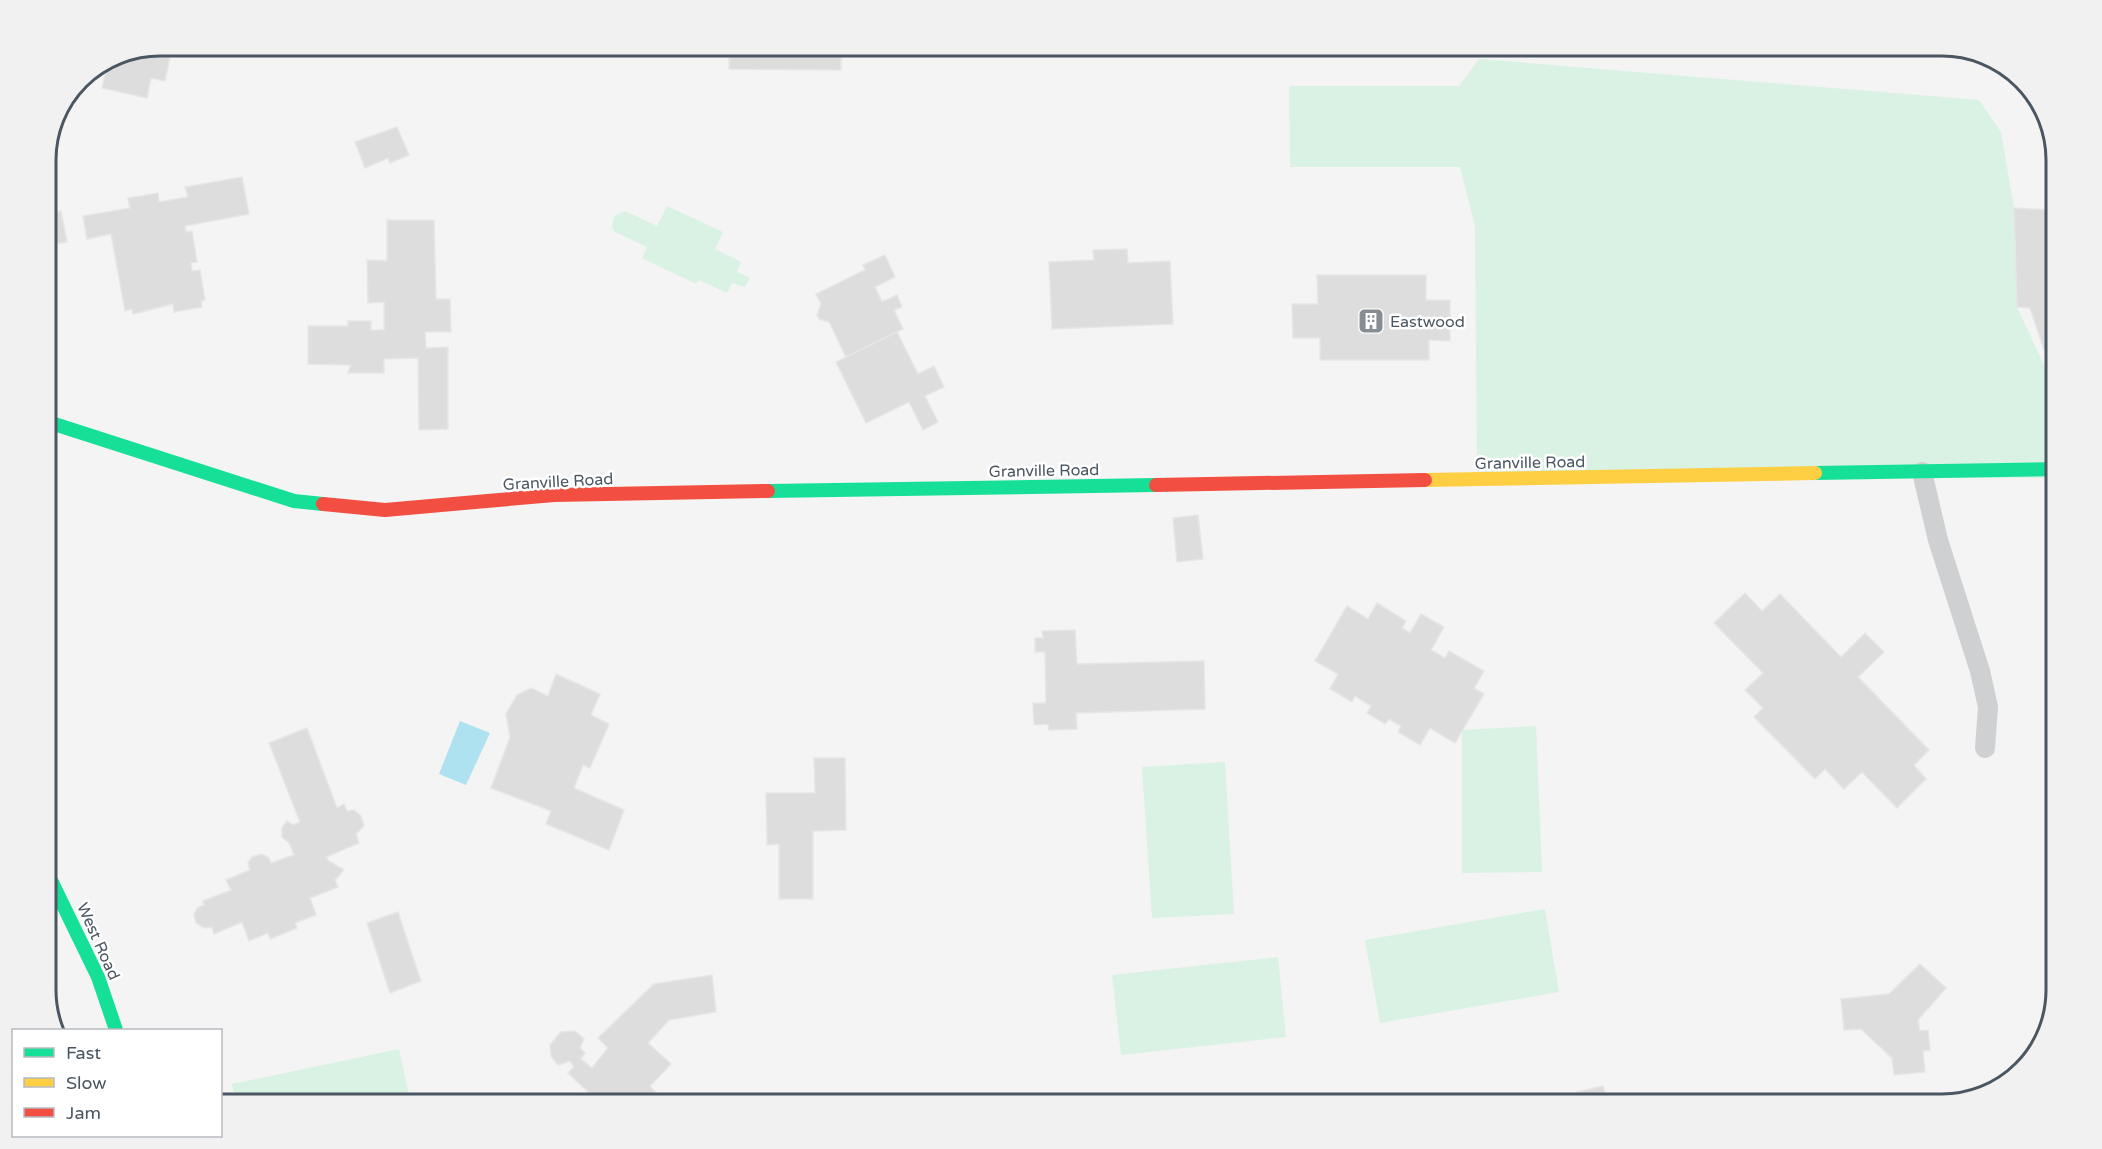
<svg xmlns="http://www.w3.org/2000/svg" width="2102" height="1149" font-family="'Varela Round',sans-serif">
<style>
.green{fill:#d9f2e3}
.water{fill:#aee2f0}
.building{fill:#ddddde;stroke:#e5e6e7;stroke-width:1.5}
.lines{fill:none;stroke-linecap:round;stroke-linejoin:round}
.lane{stroke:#ced0d2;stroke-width:20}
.fast{stroke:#16e098;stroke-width:14}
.slow{stroke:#ffcf43;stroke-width:14}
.jam{stroke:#f24e42;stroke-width:14}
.labels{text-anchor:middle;stroke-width:5;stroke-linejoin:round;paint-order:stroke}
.poi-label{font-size:16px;fill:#4a5661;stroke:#fff;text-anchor:start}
.street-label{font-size:16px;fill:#4a5661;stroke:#fff}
.rim{fill:none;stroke:#4a5661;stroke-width:3}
</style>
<rect width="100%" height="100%" fill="#f4f4f4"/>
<!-- green -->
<g class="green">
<polygon points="1479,59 1979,100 2001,132 2014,208 2017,307 2057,393 2057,478 1477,479 1475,226 1460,167 1290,167 1289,86 1459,86"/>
<polygon points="667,206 723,232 715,249 741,262 737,272 750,278 745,287 732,283 727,293 699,280 696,284 642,258 647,247 615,232 612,227 614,216 625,211 657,226"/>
<polygon points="1536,726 1542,872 1462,873 1462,730"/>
<polygon points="1225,762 1234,914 1152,918 1142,767"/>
<polygon points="1545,909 1559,992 1380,1023 1365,940"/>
<polygon points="1278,957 1286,1037 1121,1055 1112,975"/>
<polygon points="399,1049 411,1104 236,1104 232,1084"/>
</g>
<!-- water -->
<polygon class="water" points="460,721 490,733 466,785 439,774"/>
<!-- building -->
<g class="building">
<polygon points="159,45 179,45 178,48 172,47 165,81 151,78 147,98 102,88 108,59 116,54"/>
<polygon points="729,45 841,45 841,70 729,69"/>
<polygon points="993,45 1024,45 1025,51 994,54"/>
<polygon points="1043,45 1067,45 1068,48 1045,53"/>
<polygon points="1173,45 1233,45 1221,46 1221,56 1173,56"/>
<polygon points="397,127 409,155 390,163 388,158 365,168 355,142"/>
<polygon points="242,177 249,214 185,226 186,232 192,231 197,262 191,263 192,271 200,270 205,300 201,301 202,307 174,312 173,304 133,314 132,309 125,311 111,234 87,239 83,216 130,208 128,198 158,193 159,202 188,197 185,187"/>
<polygon points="2014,208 2049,210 2049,219 2056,219 2057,261 2053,262 2049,270 2049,282 2057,282 2057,351 2044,350 2030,308 2017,307"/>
<polygon points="61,211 67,242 46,246 45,214"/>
<polygon points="387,220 434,220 436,299 450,299 451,332 425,332 426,348 448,347 448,429 419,430 418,358 384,359 384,373 348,373 351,365 308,364 308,326 348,326 348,321 371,321 371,330 384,330 384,302 368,303 367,260 387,261"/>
<polygon points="1127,249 1128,263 1170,261 1173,324 1052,329 1049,262 1094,260 1093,250"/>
<polygon points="885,255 895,277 875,287 882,302 897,295 902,307 894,310 903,329 846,357 829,322 819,319 817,315 821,304 816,294 865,270 863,265"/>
<polygon points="1317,275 1426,275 1426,300 1450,300 1450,341 1429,340 1429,360 1320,360 1320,338 1293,338 1292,304 1318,304"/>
<polygon points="897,332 918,374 934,366 944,387 925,396 938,422 923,430 909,402 866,423 836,362"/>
<polygon points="1198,515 1203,559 1177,562 1173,518"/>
<polygon points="1745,593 1762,611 1780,594 1841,657 1865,633 1884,652 1858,677 1929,750 1914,765 1926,779 1897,808 1862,772 1844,789 1825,769 1815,779 1754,717 1763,708 1745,690 1763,673 1714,623"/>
<polygon points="1377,603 1406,621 1402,628 1410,633 1421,614 1444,627 1431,650 1445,658 1449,651 1484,671 1474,688 1484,694 1455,743 1430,728 1420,745 1398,732 1401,726 1389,719 1385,724 1367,713 1371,706 1355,696 1352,702 1330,689 1338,674 1315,661 1347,606 1368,619"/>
<polygon points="1075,630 1077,664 1204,661 1205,709 1076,713 1077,729 1049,730 1048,724 1034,725 1033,703 1046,703 1045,652 1035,652 1035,638 1043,638 1042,631"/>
<polygon points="556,674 600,694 591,715 609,724 590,768 583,765 574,788 624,810 609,850 546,824 551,811 491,788 510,737 506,714 517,695 531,688 548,696"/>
<polygon points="307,728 337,808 344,804 347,811 354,810 361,816 364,826 356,834 359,843 326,857 329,861 344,870 335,880 338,887 310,898 316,915 295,923 297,928 270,939 268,933 249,941 242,922 214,934 212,927 204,928 196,923 194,914 198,907 204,905 203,901 231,890 226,880 250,870 248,863 252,857 262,854 269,858 271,863 294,855 289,843 282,837 282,828 287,821 293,825 300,822 269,743"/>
<polygon points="814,758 845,758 846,830 813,831 813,899 779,899 779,844 767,845 766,793 815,793"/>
<polygon points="398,912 421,981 390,993 367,923"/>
<polygon points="1920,964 1946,988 1918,1020 1920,1031 1928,1030 1930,1050 1923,1051 1925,1072 1894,1075 1892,1058 1861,1029 1844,1030 1841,999 1889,994"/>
<polygon points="712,975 716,1012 669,1020 648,1043 671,1064 650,1086 659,1096 651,1104 601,1104 568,1073 574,1067 570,1061 558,1065 551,1056 550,1045 561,1032 575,1031 584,1039 580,1048 585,1053 581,1059 592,1068 608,1048 598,1038 654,984"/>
<polygon points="1603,1086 1608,1104 1580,1104 1577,1092"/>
</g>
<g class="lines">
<!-- lane -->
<polyline class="lane" points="1922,472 1938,540 1980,671 1988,707 1985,748"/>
<!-- fast -->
<g class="fast">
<polyline points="45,421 294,501 323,504"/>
<polyline points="1815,473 2057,469"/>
<polyline points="768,491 1156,485"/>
<polyline points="45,868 98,977 116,1030"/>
</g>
<!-- slow -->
<polyline class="slow" points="1425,480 1815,473"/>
<!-- jam -->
<g class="jam">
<polyline points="1156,485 1425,480"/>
<polyline points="323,504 385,510 554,495 768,491"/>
</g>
</g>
<!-- icons -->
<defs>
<g id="building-square" transform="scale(1.35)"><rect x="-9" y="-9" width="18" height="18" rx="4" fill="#868d94" stroke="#fff"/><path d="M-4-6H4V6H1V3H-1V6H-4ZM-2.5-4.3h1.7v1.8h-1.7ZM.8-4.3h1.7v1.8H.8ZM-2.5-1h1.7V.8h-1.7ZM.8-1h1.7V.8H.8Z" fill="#fff"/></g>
</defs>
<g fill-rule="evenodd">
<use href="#building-square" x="1371" y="321"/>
</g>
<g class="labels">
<!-- poi labels -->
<g class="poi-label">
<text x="1390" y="327">Eastwood</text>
</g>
<!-- street labels -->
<g class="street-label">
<text transform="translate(1530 462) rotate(-1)" y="6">Granville Road</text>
<text transform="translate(1044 470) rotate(-1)" y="6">Granville Road</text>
<text transform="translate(558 481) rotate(-3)" y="6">Granville Road</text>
<text transform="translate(99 941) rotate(66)" y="6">West Road</text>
</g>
</g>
<!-- crop -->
<path d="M0 0H2102V1149H0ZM160 56H1942A104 104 0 0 1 2046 160V990A104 104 0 0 1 1942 1094H160A104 104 0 0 1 56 990V160A104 104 0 0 1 160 56Z" fill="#f1f1f2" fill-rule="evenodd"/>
<path class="rim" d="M160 56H1942A104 104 0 0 1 2046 160V990A104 104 0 0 1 1942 1094H160A104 104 0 0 1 56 990V160A104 104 0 0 1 160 56Z"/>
<!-- legend -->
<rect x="12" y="1029" width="210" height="108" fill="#ffffff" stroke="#b7bbc0" stroke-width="1.5"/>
<rect x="24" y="1048" width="30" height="9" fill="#16e098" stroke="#b7bbc0" stroke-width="1.5"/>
<text x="66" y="1059" font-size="18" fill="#4a5661">Fast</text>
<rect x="24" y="1078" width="30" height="9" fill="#ffcf43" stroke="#b7bbc0" stroke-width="1.5"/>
<text x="66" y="1089" font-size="18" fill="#4a5661">Slow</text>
<rect x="24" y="1108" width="30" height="9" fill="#f24e42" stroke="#b7bbc0" stroke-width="1.5"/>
<text x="66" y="1119" font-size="18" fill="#4a5661">Jam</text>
</svg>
